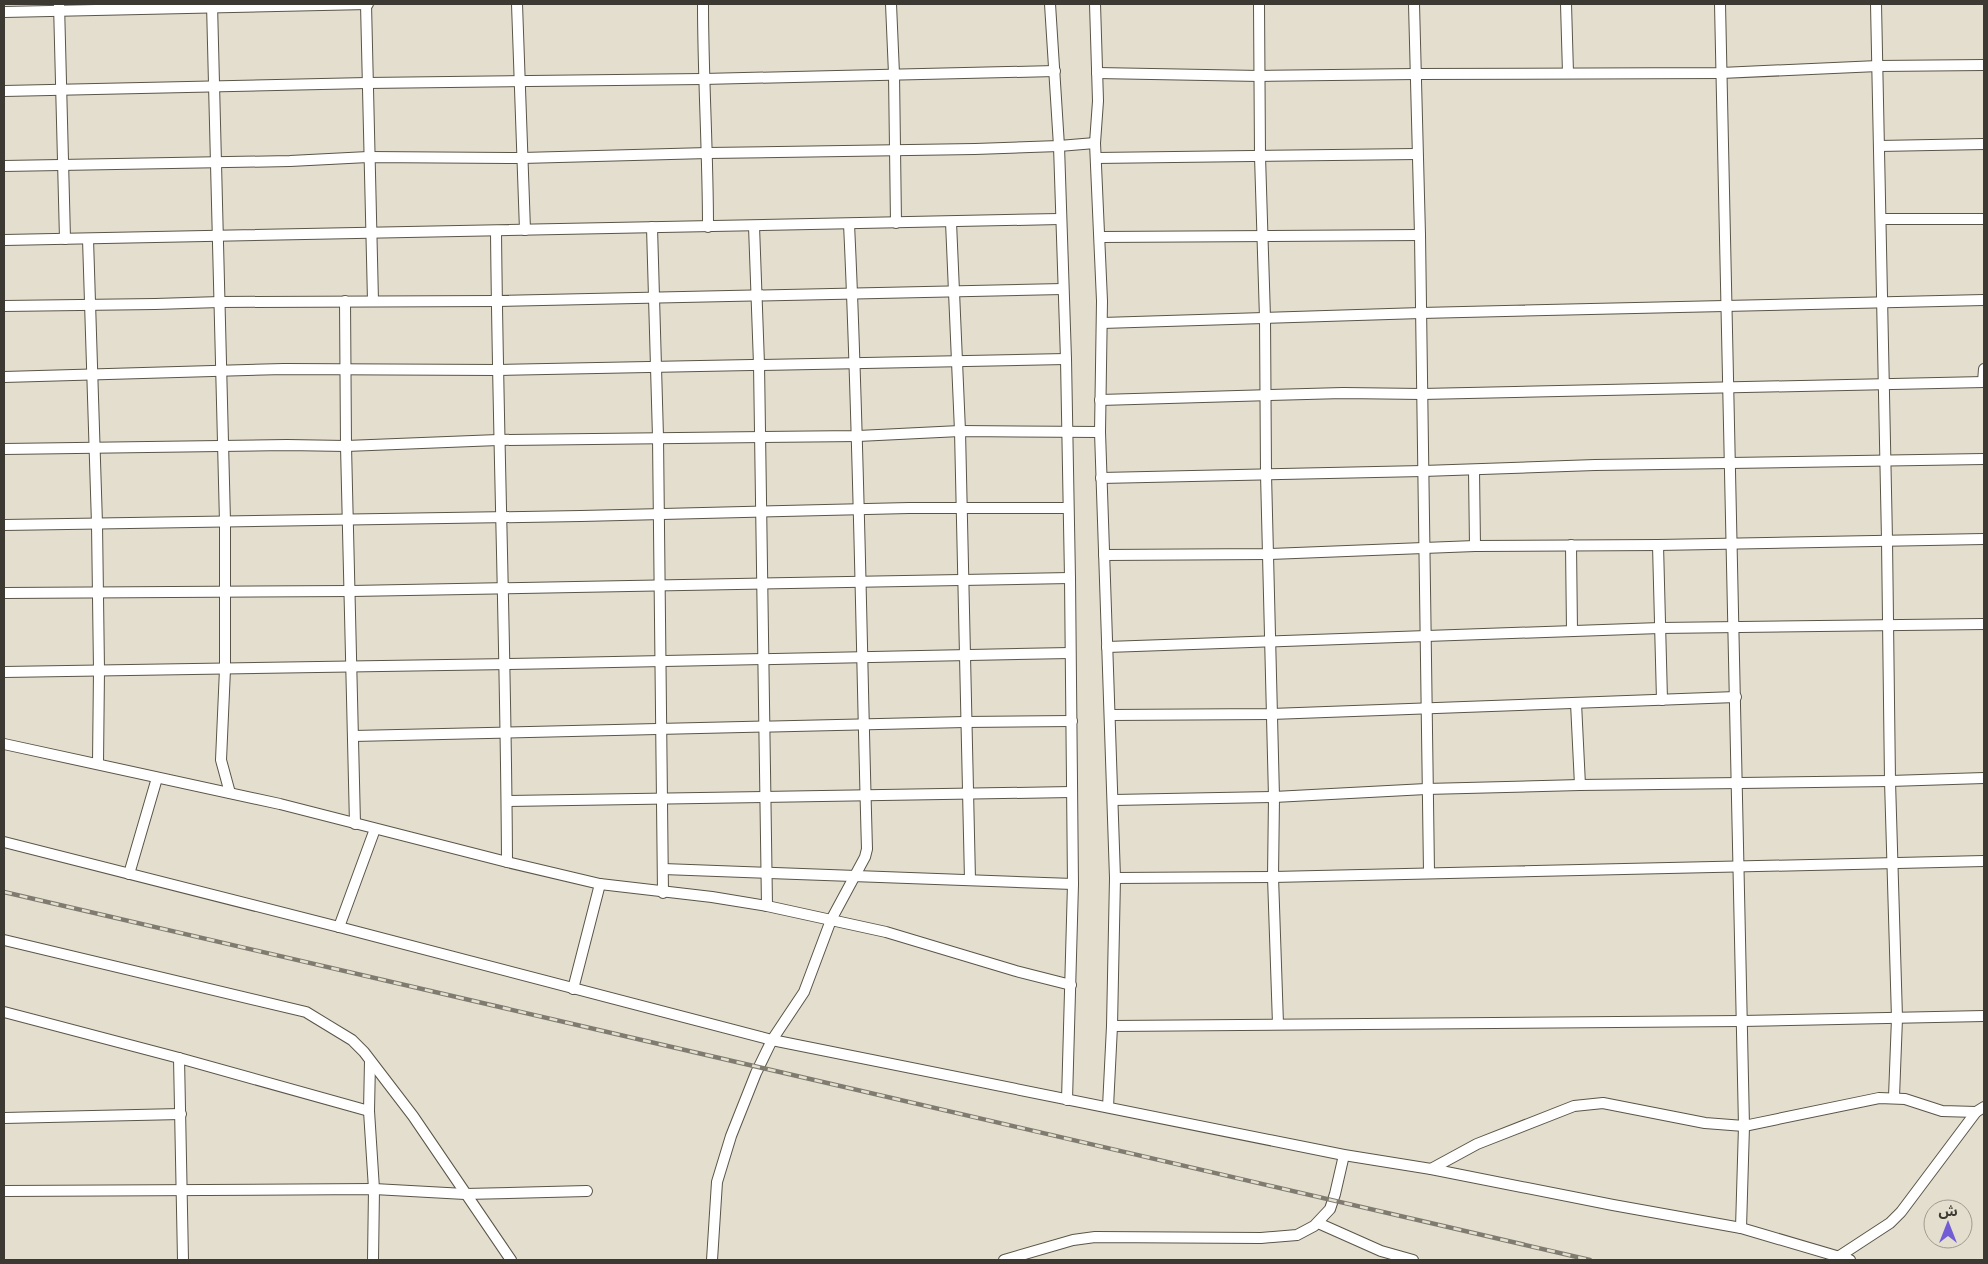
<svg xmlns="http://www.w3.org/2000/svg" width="1988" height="1264" font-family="'Space Grotesk','Noto Sans Arabic',sans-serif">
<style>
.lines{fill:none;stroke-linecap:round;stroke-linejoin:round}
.street-casing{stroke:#5a5548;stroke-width:12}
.street{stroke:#fff;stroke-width:10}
.rail-casing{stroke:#7f7b70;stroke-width:4.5}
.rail{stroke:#e4dece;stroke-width:2.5;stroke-dasharray:8;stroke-linecap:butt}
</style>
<rect width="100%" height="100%" fill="#e4dece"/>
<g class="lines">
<!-- street casing -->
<g class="street-casing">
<g id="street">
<polyline points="59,4 65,239"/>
<polyline points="212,4 225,522 225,669 221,760 230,793"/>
<polyline points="366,4 373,301"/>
<polyline points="517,4 525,230"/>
<path d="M703,4C703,78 708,152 708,227"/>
<polyline points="891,4 894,74 896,223"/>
<polyline points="1050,4 1059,146 1066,359 1070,578 1073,884 1067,1100"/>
<polyline points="1095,4 1098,101 1095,143 1102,301 1100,432 1115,878 1112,1026 1108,1107"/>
<polyline points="1259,4 1260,156 1265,318 1266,474 1274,797 1273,877 1278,1024"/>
<polyline points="1414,4 1420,235 1429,872"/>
<polyline points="1566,4 1568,73"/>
<polyline points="1720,4 1744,1126 1741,1228"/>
<polyline points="1876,4 1887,540 1890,781 1897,1018 1894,1097"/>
<polyline points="4,12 368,4"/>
<polyline points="1097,73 1260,76 1415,74 1721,73 1878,66 1984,65"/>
<polyline points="4,91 367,83 703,79 1055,71"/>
<polyline points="1879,146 1984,144"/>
<polyline points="1096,158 1417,154"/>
<polyline points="4,166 290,161 368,157 522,158 708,153 975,149 1059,146 1095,143"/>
<polyline points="1882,219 1984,219"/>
<polyline points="951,222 960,431 970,880"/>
<polyline points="754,226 759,364 767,906"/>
<polyline points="652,227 658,437 663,893"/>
<path d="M496,231C498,441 506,652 507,862"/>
<polyline points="1101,237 1420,235"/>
<polyline points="88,239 97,524 99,670 98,763"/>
<polyline points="4,240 1060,219"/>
<polyline points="345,301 346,446 355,824"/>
<polyline points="4,306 155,304 220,302 497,301 1063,289"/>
<polyline points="1102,323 1421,313 1984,300"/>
<polyline points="4,377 284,369 498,370 1066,359"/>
<polyline points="1983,382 1984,369"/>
<polyline points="1100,400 1343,393 1422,394 1984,382"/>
<polyline points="4,449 287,445 346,446 498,440 858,436 960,431 1100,432"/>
<polyline points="1474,470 1475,546"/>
<polyline points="1101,478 1423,471 1595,465 1984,459"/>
<polyline points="4,525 581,516 909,508 1068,508"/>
<polyline points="1571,545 1572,631"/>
<polyline points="1658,545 1662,700"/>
<polyline points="1104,555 1268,554 1475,546 1658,545 1984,539"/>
<polyline points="4,593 351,591 1070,578"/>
<polyline points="1107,647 1660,628 1984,624"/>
<path d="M4,672C359,667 715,661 1070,653"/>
<polyline points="1576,703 1580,785"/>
<polyline points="1110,715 1271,714 1736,697"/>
<polyline points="353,736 965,722 1072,721"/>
<polyline points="4,744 280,804 507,862 600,884 712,897 767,906 886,932 1016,971 1071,985"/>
<polyline points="1113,800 1274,797 1426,789 1580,785 1890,781 1984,778"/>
<polyline points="507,801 1071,792"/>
<polyline points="4,842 339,927 772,1040 1344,1155 1431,1169 1613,1205 1741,1228 1850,1260"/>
<polyline points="663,869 1073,884"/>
<polyline points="129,874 157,778"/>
<polyline points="1115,878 1273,877 1984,861"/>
<polyline points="339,927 375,829"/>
<polyline points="4,940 306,1012 352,1040 364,1052 413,1116 511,1260"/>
<polyline points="573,989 600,884"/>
<polyline points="4,1012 179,1058 369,1111"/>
<polyline points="1112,1026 1742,1021 1984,1016"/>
<polyline points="179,1058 183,1260"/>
<polyline points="370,1061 369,1111 374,1189 373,1260"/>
<polyline points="4,1118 181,1114"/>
<polyline points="1431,1169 1477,1144 1574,1106 1603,1103 1705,1123 1744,1126 1879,1098 1905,1099 1942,1111 1976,1112"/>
<polyline points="4,1191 374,1189 465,1194 587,1191"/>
<polyline points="1318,1223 1381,1251 1413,1260"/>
<polyline points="1838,1257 1890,1223 1901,1212 1976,1112 1984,1107"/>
<path d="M712,1260L717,1182L731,1136L756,1073L772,1040L804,992L831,920L865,857L867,849C861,641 859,432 849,224"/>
<polyline points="1004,1260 1073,1240 1095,1237 1261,1238 1297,1235 1314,1226 1330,1209 1335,1194 1344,1155"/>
</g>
</g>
<!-- street -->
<use href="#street" class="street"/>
<!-- rail casing -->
<g class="rail-casing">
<polyline id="rail" points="4,892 1590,1260"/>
</g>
<!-- rail -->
<use href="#rail" class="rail"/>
</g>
<!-- border -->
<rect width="1988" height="1264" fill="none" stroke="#3b3932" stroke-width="10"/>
<!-- north arrow -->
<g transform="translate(1948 1224)"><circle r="24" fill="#e4dece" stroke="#a09c90"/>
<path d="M0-4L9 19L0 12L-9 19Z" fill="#735dd7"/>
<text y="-8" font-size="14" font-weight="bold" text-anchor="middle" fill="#3b3932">ش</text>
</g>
</svg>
